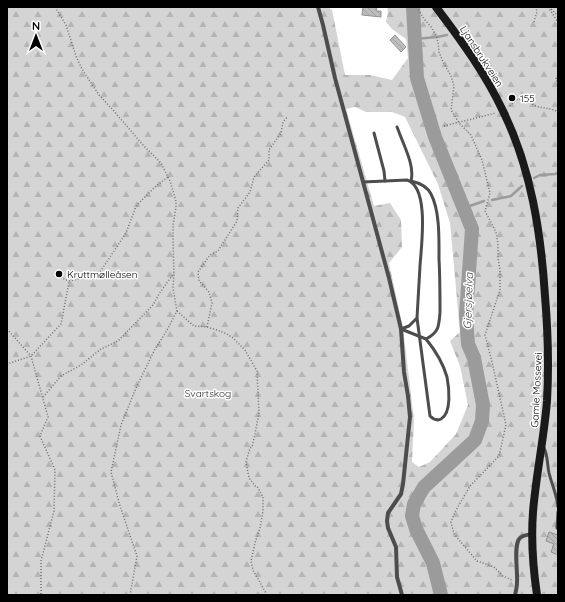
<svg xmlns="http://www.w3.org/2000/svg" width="565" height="602" font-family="Quicksand,sans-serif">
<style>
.forest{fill:url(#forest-firs);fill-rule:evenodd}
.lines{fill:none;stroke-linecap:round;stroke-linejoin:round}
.stream{stroke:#9b9b9b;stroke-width:2.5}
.river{stroke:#9b9b9b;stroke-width:14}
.building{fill:url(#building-back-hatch);stroke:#919191}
.path{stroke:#6f6f6f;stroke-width:1.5;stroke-dasharray:1 2;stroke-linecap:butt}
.service{stroke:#4d4d4d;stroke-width:3}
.minor{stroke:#4d4d4d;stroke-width:4}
.secondary{stroke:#1a1a1a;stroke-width:8}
.poi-dot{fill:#000;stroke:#fff;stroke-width:1.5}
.labels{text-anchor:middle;stroke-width:3;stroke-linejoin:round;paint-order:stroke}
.street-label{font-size:10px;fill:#000;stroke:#fff}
.poi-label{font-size:10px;fill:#000;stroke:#fff;text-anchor:start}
.park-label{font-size:10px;fill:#2b2b2b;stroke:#fff}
.water-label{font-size:11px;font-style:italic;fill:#3c3c3c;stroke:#fff}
</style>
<defs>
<pattern id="forest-firs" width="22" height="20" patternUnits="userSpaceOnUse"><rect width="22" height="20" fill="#d4d4d4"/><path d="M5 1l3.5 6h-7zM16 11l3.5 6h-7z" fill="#b4b4b4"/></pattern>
<pattern id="building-back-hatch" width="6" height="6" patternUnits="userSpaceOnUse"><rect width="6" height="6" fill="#bdbdbd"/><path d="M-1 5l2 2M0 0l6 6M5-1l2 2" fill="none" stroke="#a1a1a1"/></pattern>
</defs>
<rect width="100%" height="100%" fill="#fff"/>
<!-- forest -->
<path class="forest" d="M7,7H328L332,10L345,75H370L392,80L408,58L406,39L392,29L386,22L388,12L387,7H558V595H7ZM355,107L366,112H392L405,117L438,184L450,223L460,332L450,341L460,366L468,405L456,434L430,462L419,467L412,462L414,420L403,328L389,263L402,247L401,220L390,203L374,206L346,109Z"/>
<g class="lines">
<!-- stream -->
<g class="stream">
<polyline points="415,39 437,37 447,35"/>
<polyline points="534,178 540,175 555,174 558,173"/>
<polyline points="492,200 511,196 522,186"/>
<polyline points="464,208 484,201"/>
</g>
<!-- river -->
<polyline class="river" points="413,7 417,78 435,137 472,229 466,315 468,344 474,358 483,405 482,421 475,440 424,487 414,504 412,516 416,529 433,563 441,595"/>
</g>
<!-- building -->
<g class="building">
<polygon points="363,7 377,7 376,11 381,11 381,17 362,15"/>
<polygon points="395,35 406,47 401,52 390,40"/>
<polygon points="549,532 558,535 558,555 551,552 554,544 546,541"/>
</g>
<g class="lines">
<!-- path -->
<g class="path">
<polyline points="55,7 66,25 76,56 82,69 99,95 113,110 143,145 161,163 170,181 176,201 176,207 173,225 173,241 174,273 173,288 177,311 166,332 155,349 136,388 121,425 111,472 120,506 137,556 130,595"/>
<polyline points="417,7 424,19 431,27 436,35 438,42 439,52 443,62 451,76 454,86 451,110 459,123 471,135 482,160 490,193 485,211 496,232 498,244 498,258 500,270 500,290 485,335 492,362 506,425 499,456 470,486 455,512 451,522 454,534 477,561 494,567 503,576 512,580"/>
<polyline points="548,7 558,22"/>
<polyline points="549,7 558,16"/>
<polyline points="534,22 537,12 536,7"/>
<polyline points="558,66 558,67"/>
<polyline points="558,76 556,77 558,86"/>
<path d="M510,106L516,100L524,98C527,99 529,102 532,104C540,109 550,107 558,112"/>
<polyline points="444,126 496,113"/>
<polyline points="58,276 69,281 92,276 100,272 126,233 135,209 138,204 155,187 168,177"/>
<polyline points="177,311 194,326 207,327 217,330 227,334 233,338 245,350 257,371 259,413 255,434 252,447 250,448 246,462 249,478 255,486 257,486 263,497 263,511 260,528 255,543 251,561 253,570 267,595"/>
<polyline points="207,327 212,303 209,292 199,281 198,272 210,255 218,251 237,221 238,208 250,192 254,177 269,160 269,150 281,133 283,122 288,116"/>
<polyline points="7,329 31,356 48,417 40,436 55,470 54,511 41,561 41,595"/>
<polyline points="7,365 10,363 31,356 61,324 69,282"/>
<polyline points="43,397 61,376 81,365 101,349 118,341 153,305 159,294 174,273"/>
</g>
<!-- service -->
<g class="service">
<path d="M397,127L399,132C404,146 415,166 411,181C420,183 427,186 431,194C440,211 439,240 439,259C440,277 440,294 440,312C439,326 439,332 426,339L401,329"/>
<polyline points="374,133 384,171 385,181"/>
<path d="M363,182L407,180C430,187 421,248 420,266C419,284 418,301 417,318L409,326L401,329"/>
<path d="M417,318L430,416C433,419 437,421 441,419C452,413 449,387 447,377C443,363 435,350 426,339"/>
<path d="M544,448C548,456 547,464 549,473C552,485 557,495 558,507"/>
<polyline points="557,528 558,512"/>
</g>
<!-- minor -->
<g class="minor">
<polyline points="318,7 323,25 335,78 389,278 401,329 404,372 408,396 410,417 403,484 401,494 388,513 387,521 388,528 396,547 397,577 402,595"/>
<path d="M515,595C516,591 517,587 517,582C518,573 513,544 520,538C523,535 528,535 532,534"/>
</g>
<!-- secondary -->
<path class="secondary" d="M436,7C461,40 485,73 503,111C531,168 541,233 545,296C548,332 549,366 547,401C544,438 536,475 533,512C531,539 533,568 537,595"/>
</g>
<!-- markers -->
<g class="poi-dot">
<circle cx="512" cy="98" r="4"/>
<circle cx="59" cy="274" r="4"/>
</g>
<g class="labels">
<!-- street labels -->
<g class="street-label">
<text transform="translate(482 56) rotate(57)" y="4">Ljansbrukveien</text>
<text transform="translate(536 390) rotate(-87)" y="4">Gamle Mossevei</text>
</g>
<!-- poi labels -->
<g class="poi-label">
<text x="520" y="102">155</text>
<text x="67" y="278">Kruttmølleåsen</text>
</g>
<!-- park labels -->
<g class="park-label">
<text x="208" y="397">Svartskog</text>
</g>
<!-- water labels -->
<g class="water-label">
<text transform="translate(468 301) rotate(-88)" y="4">Gjersjøelva</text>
</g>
</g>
<!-- border -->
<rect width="565" height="602" fill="none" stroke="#000000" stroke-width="16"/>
<!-- north arrow -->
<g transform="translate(36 36)" stroke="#ffffff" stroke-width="3" paint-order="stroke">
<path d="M0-3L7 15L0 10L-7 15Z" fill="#000000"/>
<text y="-6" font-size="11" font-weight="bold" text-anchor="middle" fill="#000000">N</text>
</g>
</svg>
